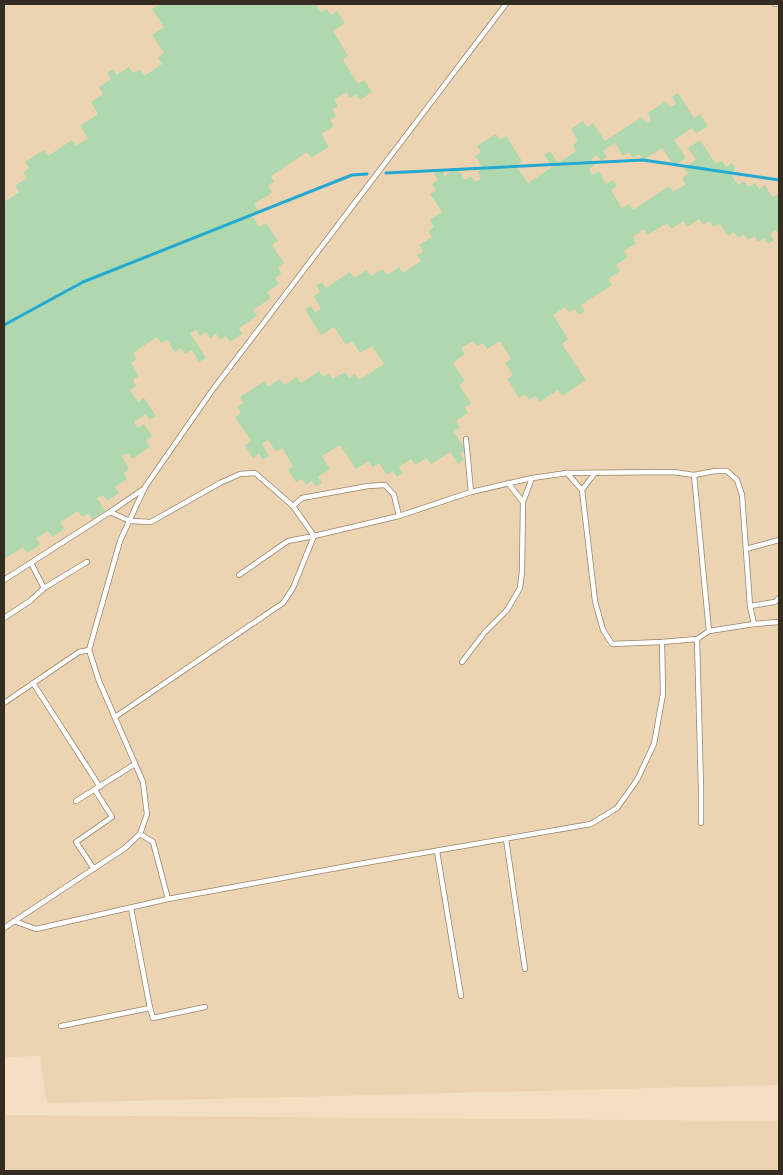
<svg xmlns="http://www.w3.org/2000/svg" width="783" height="1175" font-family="Poppins,sans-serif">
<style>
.built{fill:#ecd4b2}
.green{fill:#b0d8ae}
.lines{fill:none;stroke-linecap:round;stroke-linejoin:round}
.stream{stroke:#24a9d0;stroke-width:3}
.lane-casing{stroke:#97846b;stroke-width:6}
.lane{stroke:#fff;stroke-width:4.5}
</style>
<rect width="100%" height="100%" fill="#f3dec3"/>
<!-- built -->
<g class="built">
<polygon points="4,4 779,4 779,1085 47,1103 40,1056 4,1057"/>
<polygon points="4,1115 779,1121 779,1171 4,1171"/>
</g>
<!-- green -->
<g class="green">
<polygon points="158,4 315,4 321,12 327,9 331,15 337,11 345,23 333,31 348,56 343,60 358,84 364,80 372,92 360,100 356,94 350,98 346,92 334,100 338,106 332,110 336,116 330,120 334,126 321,134 329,147 311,158 307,152 271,176 274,182 268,186 272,193 254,204 258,211 252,215 259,227 266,223 278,241 272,245 284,263 278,267 281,274 275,278 279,284 267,292 271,298 253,310 257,316 239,328 242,334 230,342 226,336 220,340 216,334 210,338 206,332 200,336 196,330 190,333 206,358 199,362 192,350 185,354 181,348 175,352 167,340 161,343 157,337 133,353 137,359 131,363 139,376 133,379 136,386 130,390 138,402 144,398 156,416 150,420 146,414 134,422 138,428 144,424 152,436 146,440 150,447 132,459 128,453 122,456 129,469 124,473 127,479 115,487 119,493 107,501 103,495 97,498 105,511 92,519 89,513 82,517 78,511 60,522 64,529 52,537 48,531 36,538 40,545 27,553 23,547 4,559 4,202 19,192 15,186 27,178 23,172 29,168 25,162 44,150 48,156 72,140 76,146 88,138 80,126 98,114 91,102 103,94 99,87 111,79 107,73 113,69 117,75 129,67 133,73 140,70 144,76 162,64 158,58 164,53 152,35 164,27 152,9 158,5"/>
<polygon points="678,93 694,118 700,114 708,126 696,134 692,128 674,140 686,158 674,166 662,148 643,160 639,154 633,158 629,152 623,156 615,143 603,151 607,157 601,161 597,155 591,159 595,165 589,169 592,175 599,171 606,184 613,180 617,186 611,190 622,208 629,204 633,210 669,186 673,192 685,185 682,178 688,174 684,168 696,160 688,148 700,140 716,164 722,161 726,167 732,163 736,169 730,173 738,185 744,181 748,187 755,183 759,189 765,185 772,197 779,194 779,235 776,230 770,234 774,240 768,244 764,238 758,242 754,236 748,240 744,234 738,238 734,232 728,236 720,224 713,227 710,221 703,225 699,219 687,227 683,221 671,229 667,223 648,235 644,229 633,237 636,243 624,251 628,257 616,265 620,271 608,279 612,285 581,305 585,311 579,315 575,309 569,313 565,307 553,315 568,339 562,344 586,380 562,396 558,390 539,402 536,396 529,400 525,394 519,398 507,379 513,375 505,363 511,359 500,341 487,349 483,343 477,346 473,341 461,348 465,354 453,363 465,381 459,385 471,403 465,407 468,413 456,421 460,427 454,432 466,450 460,454 464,460 458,464 450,452 431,464 427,458 415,465 411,459 399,467 403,473 397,477 393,471 387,475 379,463 373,467 368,461 356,469 340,445 322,456 330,469 318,477 322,483 316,487 312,481 306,485 302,479 296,482 288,470 293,466 282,448 276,452 268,440 262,444 269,456 263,460 259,454 253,458 245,446 251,441 235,417 241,413 237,407 243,403 240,397 264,381 268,387 280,379 284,385 297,377 301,383 319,371 323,377 329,373 333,379 345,372 349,378 355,374 359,380 384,364 372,346 360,353 352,341 346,345 334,327 321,335 305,310 311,306 315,312 321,309 314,296 320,292 316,286 322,282 326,288 350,272 354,278 366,270 371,276 383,269 387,275 399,267 403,273 421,261 417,255 423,251 419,245 432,237 428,231 434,227 430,220 442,212 430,194 436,190 432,184 438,180 434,174 441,170 445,176 457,168 465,180 471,176 475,182 481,179 477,172 483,168 475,156 481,152 477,146 496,134 500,140 506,136 522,161 516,165 528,183 552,167 544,155 550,151 558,163 576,151 573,145 578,141 571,129 583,121 587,127 593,123 605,141 642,117 646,123 651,120 648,113 666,101 670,107 676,104 672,97"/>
</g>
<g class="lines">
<!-- stream -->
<g class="stream">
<polyline points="386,173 643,160 779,180"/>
<polyline points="4,325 83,282 352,175 367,174"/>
</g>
<!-- lane casing -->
<g class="lane-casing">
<g id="lane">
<polyline points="775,4 779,4"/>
<polyline points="466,439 471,492"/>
<polyline points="567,473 582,490 595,473"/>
<polyline points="508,483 523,502 532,478"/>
<polyline points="145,488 110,512 130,521 151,522 220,483 240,474 255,473 293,506 314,536"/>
<polyline points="582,490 595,601 603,630 612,644 662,642 697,639 709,631 694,475"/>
<polyline points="293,506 302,498 368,486 385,485 394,495 399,516"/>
<polyline points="746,549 779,540"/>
<polyline points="31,563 44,588"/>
<polyline points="239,575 288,541 314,536 399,516 471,492 532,478 567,473 673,472 694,475 715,471 727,471 737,480 742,495 750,606 754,624 709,631"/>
<polyline points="4,580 110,512"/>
<polyline points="750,606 775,602 779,598"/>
<polyline points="4,618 30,601 44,588 87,562"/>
<polyline points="754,624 779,622"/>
<polyline points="697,639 701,788 701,823"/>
<polyline points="462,662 485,632 507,610 520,588 522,571 523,502"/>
<polyline points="33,683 100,787"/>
<polyline points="4,703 79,652 89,650"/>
<polyline points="115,717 283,603 293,588 314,536"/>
<polyline points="76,801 135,764"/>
<polyline points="140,834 153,842 168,899"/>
<polyline points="506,839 525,969"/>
<polyline points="437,851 461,996"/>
<polyline points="94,869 76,842 112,817 95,790"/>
<polyline points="131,908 150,1008 153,1018 205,1007"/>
<polyline points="14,921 36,929 168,899 359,864 591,824 617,808 637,780 654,744 663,694 662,642"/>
<polyline points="4,928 125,848 140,834 147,814 143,782 99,681 89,650 120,541 145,487 211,392 506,4"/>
<polyline points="61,1026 150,1008"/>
</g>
</g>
<!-- lane -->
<use href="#lane" class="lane"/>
</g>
<!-- border -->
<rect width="783" height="1175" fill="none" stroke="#342c21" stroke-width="10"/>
</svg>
